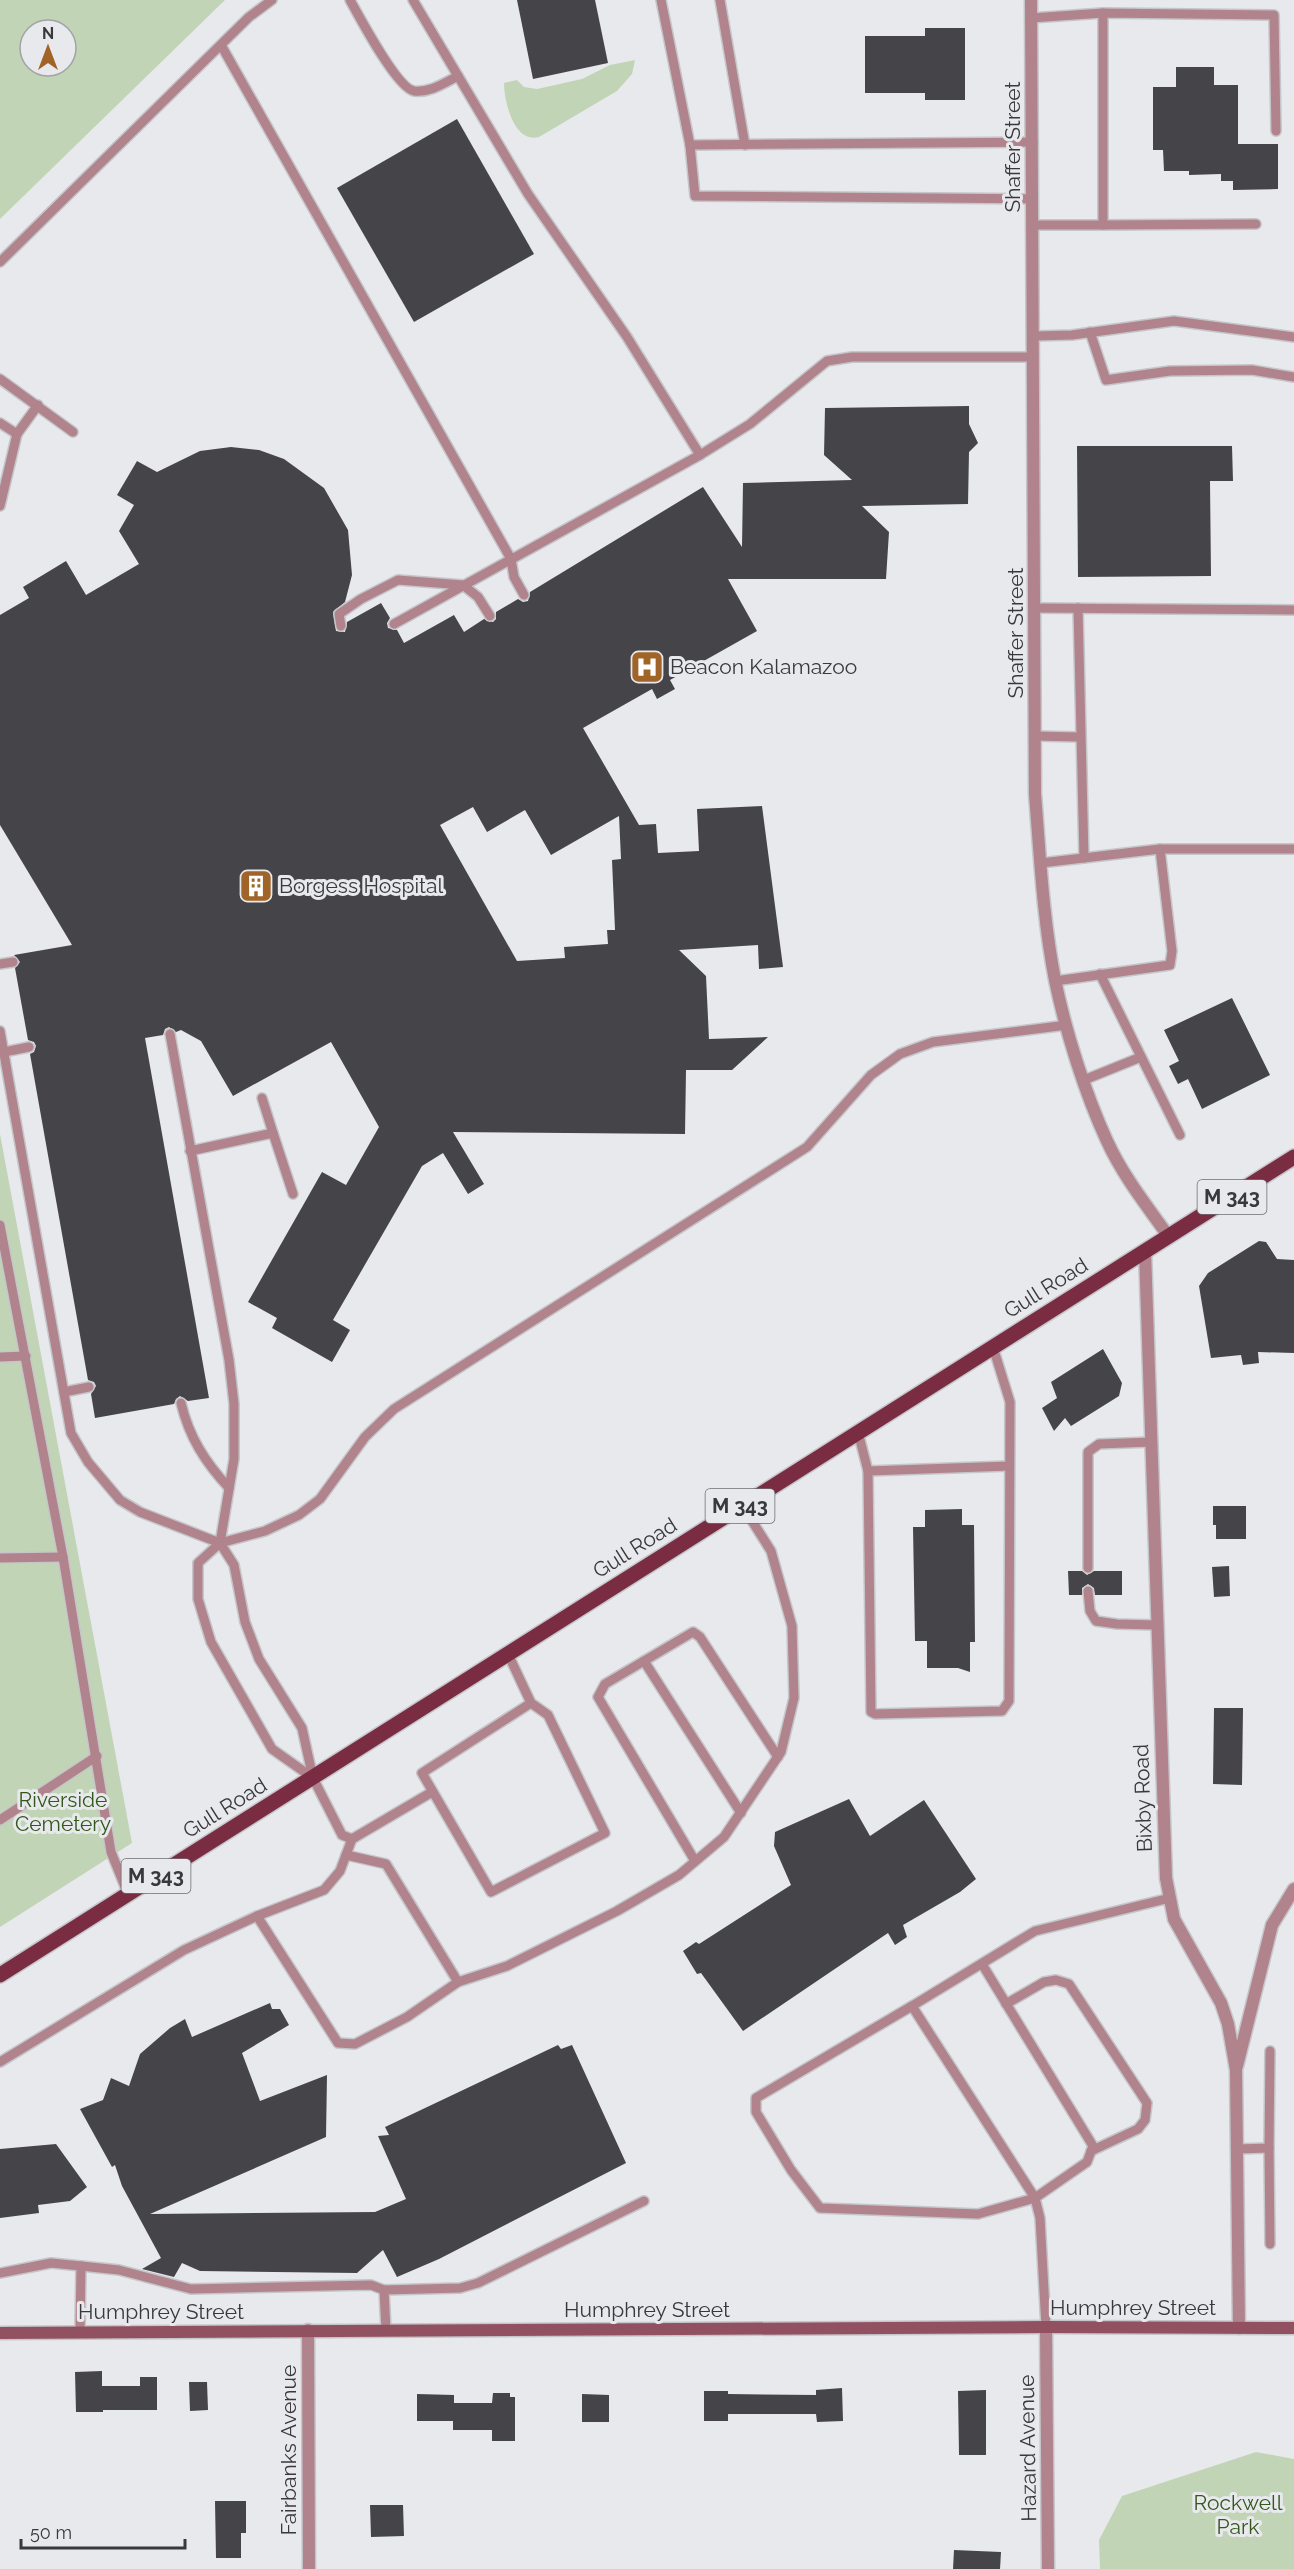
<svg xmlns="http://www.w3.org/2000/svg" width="1294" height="2569" font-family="Raleway,sans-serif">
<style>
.green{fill:#c1d5b6;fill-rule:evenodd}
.building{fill:#454549;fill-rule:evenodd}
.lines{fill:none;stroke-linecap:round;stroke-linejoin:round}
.lane-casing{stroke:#c5c6c9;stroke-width:12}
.street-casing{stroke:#c5c6c9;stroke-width:15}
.secondary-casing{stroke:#c5c6c9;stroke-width:15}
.primary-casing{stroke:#c5c6c9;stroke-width:18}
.lane{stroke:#b1838c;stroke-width:9}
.street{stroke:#b1838c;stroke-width:12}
.secondary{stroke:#925161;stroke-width:12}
.primary{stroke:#792c42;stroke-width:15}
.labels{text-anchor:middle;stroke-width:6;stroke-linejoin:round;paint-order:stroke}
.shield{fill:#e8e9ed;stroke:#6e6e70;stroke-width:1.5}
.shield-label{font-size:20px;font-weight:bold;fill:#39393b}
.street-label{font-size:21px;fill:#39393b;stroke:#e8e9ed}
.poi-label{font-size:21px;fill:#39393b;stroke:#e8e9ed;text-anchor:start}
.park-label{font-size:21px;fill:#34581c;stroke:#e8e9ed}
</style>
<rect width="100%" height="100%" fill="#e8e9ed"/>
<!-- green -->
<g class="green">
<path d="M0,0H225L0,219ZM30,30H66V66H30Z"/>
<path d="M635,60L632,74L617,91L539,137C514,144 504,101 504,83L517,80L524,87L537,89L582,79L610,65Z"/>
<polygon points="0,1134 132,1843 0,1927"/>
<polygon points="1256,2452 1294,2459 1294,2569 1100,2569 1099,2540 1122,2496"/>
</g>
<!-- building -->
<g class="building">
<polygon points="517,0 595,0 608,63 533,79"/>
<polygon points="925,28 965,28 965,100 925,100 925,93 865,93 865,36 925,36"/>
<polygon points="1176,67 1214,67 1214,85 1238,85 1238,144 1278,144 1278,189 1233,190 1233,181 1221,181 1221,174 1189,175 1189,171 1164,171 1163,150 1153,150 1153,87 1176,87"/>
<polygon points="457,119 534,254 414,322 337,188"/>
<path d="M969,406V424L978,443L969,452L968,504L862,506L889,532L886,579H728L757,631L670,680L675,689L657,699L652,689L583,728L639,825L656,824L658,853L699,851L697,809L762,806L783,967L759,969L758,945L679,950L706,976L709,1039L768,1037L732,1070H686L685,1134L453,1132L484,1184L468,1194L443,1153L422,1166L333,1320L350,1330L332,1362L272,1328L277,1318L248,1302L322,1172L346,1185L379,1127L331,1042L233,1096L201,1041L181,1030L176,1032L169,1027L165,1029L163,1035L145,1038L209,1398L188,1401L180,1396L176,1399L174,1404L95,1418L91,1394L96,1386L94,1382L88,1380L30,1054L34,1052L36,1046L34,1042L28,1040L15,968L20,962L14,955L72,945L0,825V615L29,598L23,587L66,561L86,595L139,564L119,531L134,505L117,495L137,461L157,472L200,451L231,447L259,450L284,459L324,488L348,530L352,575L345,602L333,612L336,631L345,632L347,622L381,603L390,618L387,623L388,628L397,630L404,643L454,615L464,632L484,619L493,622L496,619V612L518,599L523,602L528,601L530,592L703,487L742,547L743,483L852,480L824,455L825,408ZM473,807L487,832L525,810L551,855L619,816L621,859L612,860L615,930H607L608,944L564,947L565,958L517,961L440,825Z"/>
<polygon points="1077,446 1232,446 1233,481 1210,481 1211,576 1078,577"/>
<polygon points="1232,998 1270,1075 1202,1109 1188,1079 1178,1084 1169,1066 1179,1061 1164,1030"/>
<polygon points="1259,1241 1266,1242 1277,1259 1294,1260 1294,1353 1258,1352 1259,1363 1243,1365 1241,1355 1211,1358 1199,1286 1208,1273"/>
<polygon points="1103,1349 1122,1383 1119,1396 1071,1426 1065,1418 1054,1431 1042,1408 1057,1398 1051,1382"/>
<polygon points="1213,1506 1246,1506 1246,1539 1216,1539 1216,1525 1213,1525"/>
<polygon points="962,1509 962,1525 974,1525 975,1642 970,1642 970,1672 958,1668 927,1668 927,1641 915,1641 913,1527 925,1527 925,1510"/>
<polygon points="1229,1566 1230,1596 1214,1597 1212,1567"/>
<polygon points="1068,1571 1082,1571 1087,1575 1094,1571 1122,1571 1122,1595 1095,1595 1094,1588 1088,1584 1082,1588 1082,1595 1069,1595"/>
<polygon points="1214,1708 1243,1708 1242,1785 1213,1784"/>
<polygon points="849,1799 870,1836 924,1800 976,1879 960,1892 903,1925 907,1937 895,1945 888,1933 743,2031 701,1973 697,1974 683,1951 696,1942 699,1944 791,1885 774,1846 775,1832"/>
<polygon points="270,2003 272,2009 280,2009 289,2025 242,2053 260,2101 327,2075 326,2137 150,2214 375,2212 406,2199 378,2136 389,2135 385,2127 558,2045 561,2049 572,2045 626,2163 439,2259 397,2277 383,2250 357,2273 200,2271 182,2263 174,2277 142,2269 161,2258 122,2186 115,2165 112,2167 80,2109 103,2100 111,2078 129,2086 140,2054 170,2028 185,2019 192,2037"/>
<polygon points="56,2144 87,2187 70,2201 38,2205 39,2213 0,2218 0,2149"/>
<polygon points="102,2371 102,2386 140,2386 140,2377 157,2377 157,2410 103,2410 103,2412 76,2412 75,2372"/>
<polygon points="189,2382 207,2382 208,2410 190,2411"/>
<polygon points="842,2388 843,2421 817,2422 816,2414 728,2414 728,2421 704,2421 704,2391 728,2391 728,2394 816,2395 816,2390"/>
<polygon points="986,2390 986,2455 959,2455 958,2391"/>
<polygon points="493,2393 510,2393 510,2397 515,2397 515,2441 492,2441 492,2430 453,2430 453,2421 417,2421 417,2394 454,2395 454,2403 492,2403"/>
<polygon points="582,2394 609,2395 609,2422 582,2422"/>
<polygon points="215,2501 246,2501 246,2533 241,2533 241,2558 216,2558"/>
<polygon points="370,2505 403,2505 404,2536 371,2537"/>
<polygon points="954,2550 1001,2552 1000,2569 953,2569"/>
</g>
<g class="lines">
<!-- lane casing -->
<g class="lane-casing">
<g id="lane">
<path d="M350,0C360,18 397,88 414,91C430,93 444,83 458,76"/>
<polyline points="413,0 528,194 627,337 700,455"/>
<polyline points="661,0 690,145"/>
<polyline points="720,0 745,145"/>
<polyline points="1031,18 1103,13 1274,15 1276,131"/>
<polyline points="221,45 511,559 514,577 524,595"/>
<polyline points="1033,142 690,145 695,196 1033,199"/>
<polyline points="1033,225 1103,225 1103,13"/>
<polyline points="1103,225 1256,224"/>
<polyline points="0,262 249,17 272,0"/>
<polyline points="1090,332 1106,380 1170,371 1252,370 1294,377"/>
<polyline points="1034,336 1072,335 1174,321 1294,337"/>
<polyline points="0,379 73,432"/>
<polyline points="0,423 17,434"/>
<polyline points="0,506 17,434 38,405"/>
<polyline points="1035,608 1294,610"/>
<polyline points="1078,608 1084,858"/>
<polyline points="394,624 700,455 750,424 827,361 852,357 1034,357"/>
<polyline points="341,626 339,614 361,599 398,580 463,585 478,597 490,616"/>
<polyline points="1035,736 1080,737"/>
<polyline points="1041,863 1160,849"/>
<polyline points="0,964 13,962"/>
<polyline points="1100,974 1180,1135"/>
<polyline points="1055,981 1170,965 1172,951 1160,849 1294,849"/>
<polyline points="0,1031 71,1433 88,1462 120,1500 140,1512 220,1543 234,1565 245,1622 259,1659 302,1728 313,1778 342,1835 352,1839 432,1792"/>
<polyline points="170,1034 229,1360 234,1404 234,1459 220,1543"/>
<polyline points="4,1052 29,1047"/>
<polyline points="1084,1080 1141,1057"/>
<polyline points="262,1098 273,1133"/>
<polyline points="190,1151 273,1133 293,1194"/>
<polyline points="0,1225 63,1557 111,1852 128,1894"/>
<polyline points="0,1357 26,1356"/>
<polyline points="64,1392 89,1387"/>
<path d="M181,1403C189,1437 205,1462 229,1488"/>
<polyline points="858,1432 868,1471 871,1712 875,1714 1002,1711 1009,1701 1010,1402 993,1347"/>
<polyline points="868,1471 1009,1466"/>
<polyline points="0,1558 63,1557"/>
<polyline points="1088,1568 1088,1452 1099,1444 1151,1442"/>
<polyline points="1088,1591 1090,1611 1096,1621 1117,1624 1156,1625"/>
<polyline points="508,1654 531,1703 422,1773 491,1892 605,1833 548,1715 531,1703"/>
<polyline points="644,1661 741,1813"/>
<polyline points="313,1778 272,1749 211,1642 198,1599 198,1563 220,1543 265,1531 299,1515 320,1499 365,1437 394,1409 807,1147 871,1075 900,1054 933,1042 1067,1025"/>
<polyline points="0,1820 97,1756"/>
<polyline points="346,1855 386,1864 458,1982"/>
<polyline points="695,1861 598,1697 605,1684 693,1632 700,1637 778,1757"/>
<polyline points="257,1916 338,2043 355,2044 407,2017 458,1982 507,1966 617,1911 679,1875 724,1837 781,1752 794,1698 792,1626 771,1551 742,1505"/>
<polyline points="1006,2004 1044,1982 1056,1980 1069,1984 1147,2103 1145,2120 1138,2129 1091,2151"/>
<polyline points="912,2006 756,2098 756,2112 791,2170 820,2208 978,2214 1035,2198 1087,2162 1093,2146 982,1964"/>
<polyline points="0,2062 184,1950 257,1916 324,1890 340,1871 352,1839"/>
<polyline points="1269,2148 1270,2244"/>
<polyline points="1237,2149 1269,2148 1270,2051"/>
<polyline points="81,2266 119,2270 191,2289 371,2285 384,2290 386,2330"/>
<polyline points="0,2273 51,2263 81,2266 80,2332"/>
<polyline points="384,2290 460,2288 478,2283 644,2201"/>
<polyline points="1046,2327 1040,2218 1035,2198 912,2006 1035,1931 1170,1898"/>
</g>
</g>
<!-- street casing -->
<g class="street-casing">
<g id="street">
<path d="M1031,0L1035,794C1040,856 1043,919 1055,980C1066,1033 1085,1093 1107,1141C1123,1176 1147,1206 1169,1237"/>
<polyline points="1145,1251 1166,1878 1174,1919 1221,2003 1228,2024 1236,2070 1239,2328"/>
<polyline points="1237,2066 1272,1925 1294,1889"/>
<polyline points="1046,2327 1048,2569"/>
<polyline points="308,2330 309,2569"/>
</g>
</g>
<!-- secondary casing -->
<g class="secondary-casing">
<polyline id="secondary" points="0,2333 1046,2327 1294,2328"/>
</g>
<!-- primary casing -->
<g class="primary-casing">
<polyline id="primary" points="0,1975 1294,1157"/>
</g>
<!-- lane -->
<use href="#lane" class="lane"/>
<!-- street -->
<use href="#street" class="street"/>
<!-- secondary -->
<use href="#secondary" class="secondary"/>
<!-- primary -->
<use href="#primary" class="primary"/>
</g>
<!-- icons -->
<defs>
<g id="hospital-square" transform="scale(1.725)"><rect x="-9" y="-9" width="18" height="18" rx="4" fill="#a16428" stroke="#e8e9ed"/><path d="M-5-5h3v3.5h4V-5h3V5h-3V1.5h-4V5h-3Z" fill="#fff"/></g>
<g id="building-square" transform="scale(1.725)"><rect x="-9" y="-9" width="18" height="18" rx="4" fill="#a16428" stroke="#e8e9ed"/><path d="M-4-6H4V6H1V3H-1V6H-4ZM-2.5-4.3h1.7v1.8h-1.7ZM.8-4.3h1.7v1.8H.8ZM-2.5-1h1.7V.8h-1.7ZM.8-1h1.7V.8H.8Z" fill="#fff"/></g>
</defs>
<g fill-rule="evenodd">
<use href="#hospital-square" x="647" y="667"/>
<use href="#building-square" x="256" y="886"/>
</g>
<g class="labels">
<!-- shield labels -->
<g class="shield">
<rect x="1197.5" y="1180" width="69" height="34" rx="4.5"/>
<rect x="705.5" y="1489" width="69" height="34" rx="4.5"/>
<rect x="121.5" y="1859" width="69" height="34" rx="4.5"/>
</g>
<g class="shield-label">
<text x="1232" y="1204">M 343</text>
<text x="740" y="1513">M 343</text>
<text x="156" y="1883">M 343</text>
</g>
<!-- street labels -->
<g class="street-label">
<text transform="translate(1013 147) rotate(-90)" y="7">Shaffer Street</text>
<text transform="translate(1016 633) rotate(-90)" y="7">Shaffer Street</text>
<text transform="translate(1046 1288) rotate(-32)" y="7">Gull Road</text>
<text transform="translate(635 1548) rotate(-32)" y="7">Gull Road</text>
<text transform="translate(1143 1798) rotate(-92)" y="7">Bixby Road</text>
<text transform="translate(225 1808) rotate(-32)" y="7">Gull Road</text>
<text x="1133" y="2315">Humphrey Street</text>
<text x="647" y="2317">Humphrey Street</text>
<text x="161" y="2319">Humphrey Street</text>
<text transform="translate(1028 2448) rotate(-91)" y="7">Hazard Avenue</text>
<text transform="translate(289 2450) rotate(-90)" y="7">Fairbanks Avenue</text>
</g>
<!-- poi labels -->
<g class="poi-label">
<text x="670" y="674">Beacon Kalamazoo</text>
<text x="279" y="893">Borgess Hospital</text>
</g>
<!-- park labels -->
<g class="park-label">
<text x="63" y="1807">Riverside<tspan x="63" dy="24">Cemetery</tspan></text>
<text x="1238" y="2510">Rockwell<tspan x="1238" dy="24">Park</tspan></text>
</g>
</g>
<!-- north arrow -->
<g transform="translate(48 48)"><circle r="28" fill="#e8e9ed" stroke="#a2a3a6" stroke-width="1.5"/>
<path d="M0-4.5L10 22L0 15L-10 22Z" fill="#a16428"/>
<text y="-9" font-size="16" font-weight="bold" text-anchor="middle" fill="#39393b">N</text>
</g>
<!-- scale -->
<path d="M21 2539v9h164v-9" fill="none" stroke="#39393b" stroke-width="3"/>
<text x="30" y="2539" font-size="18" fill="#39393b" stroke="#e8e9ed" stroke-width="4.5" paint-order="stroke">50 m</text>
</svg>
